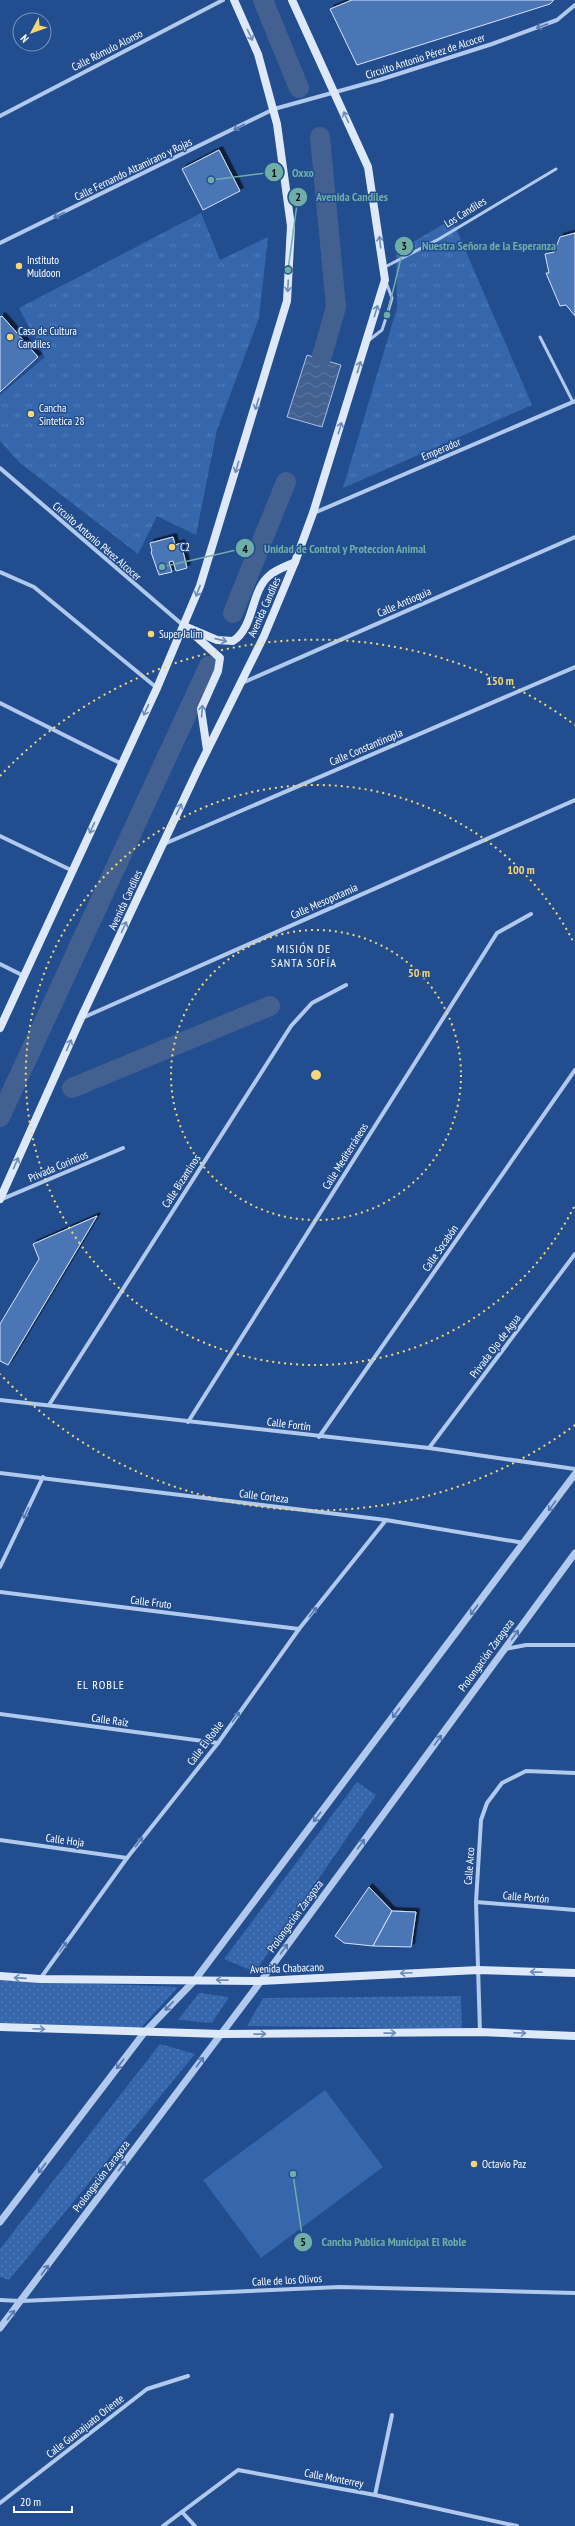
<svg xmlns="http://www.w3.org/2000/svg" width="575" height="2526" font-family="'PT Sans Narrow',sans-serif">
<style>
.grass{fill:#3666ab}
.park{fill:url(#park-tufts)}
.garden{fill:url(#garden-dots)}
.water{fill:url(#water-waves);stroke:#a5c3ed}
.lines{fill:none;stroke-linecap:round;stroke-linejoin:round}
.canal{stroke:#436190;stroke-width:20}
.building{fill:#4b76b5;stroke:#d6e4f9;filter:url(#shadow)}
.service{stroke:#b1c9ec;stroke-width:3}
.minor{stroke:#b1c9ec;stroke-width:4}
.tertiary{stroke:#b1c9ec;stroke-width:7}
.secondary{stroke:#dde8f9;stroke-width:8}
.oneway{stroke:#5478af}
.oneway2{stroke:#6d8bb9}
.ring{fill:none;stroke:#f8d773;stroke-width:2;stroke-dasharray:2 4}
.poi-dot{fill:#f8d773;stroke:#224d8e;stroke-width:1.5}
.labels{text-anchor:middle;stroke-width:3;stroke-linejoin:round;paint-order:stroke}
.street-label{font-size:11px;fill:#fff;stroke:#224d8e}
.poi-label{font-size:11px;fill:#fff;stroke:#224d8e;text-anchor:start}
.neighbourhood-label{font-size:12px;letter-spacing:1px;fill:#fff;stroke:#224d8e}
.centre{fill:#f8d773;stroke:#224d8e;stroke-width:2}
.ring-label{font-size:12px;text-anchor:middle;font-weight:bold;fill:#f8d773;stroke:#224d8e;stroke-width:3;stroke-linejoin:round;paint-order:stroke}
.leader{fill:none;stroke:#6fada8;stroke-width:1.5}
.callout-dot{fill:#6fada8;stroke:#224d8e;stroke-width:1.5}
.mark-label{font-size:12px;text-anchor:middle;font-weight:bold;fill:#111}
.callout-label{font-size:12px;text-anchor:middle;font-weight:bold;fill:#6fada8;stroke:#224d8e;stroke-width:3;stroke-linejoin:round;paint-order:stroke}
</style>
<defs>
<pattern id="park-tufts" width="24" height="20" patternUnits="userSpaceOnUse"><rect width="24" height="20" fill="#3666ab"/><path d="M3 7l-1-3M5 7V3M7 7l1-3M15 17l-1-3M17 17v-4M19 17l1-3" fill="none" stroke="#547db8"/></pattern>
<pattern id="garden-dots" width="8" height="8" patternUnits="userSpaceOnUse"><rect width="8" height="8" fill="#3666ab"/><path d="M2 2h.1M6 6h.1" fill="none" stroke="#547db8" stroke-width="1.8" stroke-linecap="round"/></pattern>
<pattern id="water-waves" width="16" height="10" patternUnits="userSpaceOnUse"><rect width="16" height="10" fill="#436190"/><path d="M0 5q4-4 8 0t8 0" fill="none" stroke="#5f79a1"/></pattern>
<filter id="shadow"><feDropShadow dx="3.5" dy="-3.5" stdDeviation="0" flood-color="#0009"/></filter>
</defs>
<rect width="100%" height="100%" fill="#224d8e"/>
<!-- grass -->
<polygon class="grass" points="325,2090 383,2167 261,2258 203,2180"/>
<!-- park -->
<g class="park">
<polygon points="201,213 220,260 268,237 259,318 217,430 196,535 157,516 138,554 20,463 0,441 0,395 45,357 19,308"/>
<polygon points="452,219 532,405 343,488 397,308 396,252"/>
</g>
<!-- garden -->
<g class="garden">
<polygon points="357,1782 376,1795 255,1972 224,1959"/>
<polygon points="0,1980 178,1987 141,2028 0,2023"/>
<polygon points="199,1993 229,1997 212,2023 178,2020"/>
<polygon points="461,1996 462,2029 247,2026 263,1998"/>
<polygon points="160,2044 195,2054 9,2280 0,2277 0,2249"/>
</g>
<!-- water -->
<polygon class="water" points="307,355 341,365 322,427 287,417"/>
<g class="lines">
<!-- canal -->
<g class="canal">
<polyline points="263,0 299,88"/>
<polyline points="320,137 336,307 322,356"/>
<polyline points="233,613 286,482"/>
<polyline points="72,1088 270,1006"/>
<polyline points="0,1117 209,666"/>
</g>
</g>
<!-- building -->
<g class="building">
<polygon points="352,0 554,0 550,4 357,65 330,9"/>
<polygon points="219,150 240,191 203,210 182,169"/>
<polygon points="575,233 575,316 566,305 560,306 546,273 549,273 545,254 554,252 560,237"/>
<polygon points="2,316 38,357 0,392 0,317"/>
<polygon points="173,537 175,545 181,543 187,568 176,571 173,561 169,562 172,572 159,575 151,552 152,551 150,543"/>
<polygon points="97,1216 8,1365 0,1361 0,1324 39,1259 33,1244"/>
<polygon points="369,1887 392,1911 373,1946 344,1943 335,1936"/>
<polygon points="392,1911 416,1912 411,1947 373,1946"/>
</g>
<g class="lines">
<!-- service -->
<g class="service">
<polyline points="385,267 439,239 556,169"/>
<polyline points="540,337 573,402"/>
<polyline points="368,341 382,330 387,315 392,298 386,282"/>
</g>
<!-- minor -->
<g class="minor">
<polyline points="0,116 223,0"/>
<polyline points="0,243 274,109 379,80 492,44 557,20 575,5"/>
<polyline points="0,468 184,626"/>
<polyline points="314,513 575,401"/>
<polyline points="0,572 34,587 157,688"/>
<polyline points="242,683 575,537"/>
<polyline points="0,703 122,764"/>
<polyline points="0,836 73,871"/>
<polyline points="164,844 575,667"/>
<polyline points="0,964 24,976"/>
<polyline points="82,1018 575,800"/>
<polyline points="0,1200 123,1148"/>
<polyline points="0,1400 429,1448 575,1469"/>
<polyline points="49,1405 291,1026 312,1003 346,985"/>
<polyline points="188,1422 497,933 531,914"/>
<polyline points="319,1437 575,1070"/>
<polyline points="429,1448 575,1254"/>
<polyline points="0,1473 386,1520 524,1543"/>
<polyline points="0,1567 43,1477"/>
<polyline points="0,1592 299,1629"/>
<polyline points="505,1649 526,1645 575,1645"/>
<polyline points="0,1714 218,1743"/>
<polyline points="0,1840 127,1858"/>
<polyline points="476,1902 575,1910"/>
<polyline points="40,1979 127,1858 218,1743 299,1629 386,1520"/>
<polyline points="480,2032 476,1902 481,1820 487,1803 502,1783 526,1771 575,1773"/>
<polyline points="0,2300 21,2301 340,2287 575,2293"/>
<polyline points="375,2495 392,2415"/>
<polyline points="0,2503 147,2389 188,2376"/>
<polyline points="182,2512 195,2526"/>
<polyline points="163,2526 238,2470 375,2495 517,2526"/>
</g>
<!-- tertiary -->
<g class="tertiary">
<polyline points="0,2222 144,2033 195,1980 575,1474"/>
<polyline points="0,2328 261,1981 575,1553"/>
</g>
<!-- secondary -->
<g class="secondary">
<path d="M184,626L217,640L233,641C255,627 250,591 270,575C277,569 287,566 295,562"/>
<polyline points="190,631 220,658 218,671 201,709 207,750"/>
<polyline points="0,1028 157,688 200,586 287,301 291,226 277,124 258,54 234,0"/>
<polyline points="0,1199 81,1018 199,767 264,636 295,562 313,513 385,280 368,167 292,0"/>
<polyline points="0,1976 40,1979 261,1981 478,1970 575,1973"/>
<polyline points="0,2027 221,2034 480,2032 575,2036"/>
</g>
</g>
<!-- one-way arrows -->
<defs><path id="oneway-shaft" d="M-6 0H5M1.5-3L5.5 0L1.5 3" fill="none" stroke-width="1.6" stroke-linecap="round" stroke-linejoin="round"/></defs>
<g class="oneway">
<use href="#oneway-shaft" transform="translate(542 26) rotate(160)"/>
<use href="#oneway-shaft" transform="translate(239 127) rotate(153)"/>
<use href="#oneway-shaft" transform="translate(59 215) rotate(154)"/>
<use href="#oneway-shaft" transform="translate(552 1506) rotate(126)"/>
<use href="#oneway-shaft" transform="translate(26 1513) rotate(116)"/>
<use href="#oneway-shaft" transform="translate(474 1610) rotate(127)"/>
<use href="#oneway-shaft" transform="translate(313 1612) rotate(-52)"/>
<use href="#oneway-shaft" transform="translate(515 1635) rotate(-54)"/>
<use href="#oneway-shaft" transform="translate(396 1713) rotate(127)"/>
<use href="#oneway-shaft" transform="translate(236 1717) rotate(-54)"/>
<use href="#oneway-shaft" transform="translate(438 1740) rotate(-54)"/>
<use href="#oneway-shaft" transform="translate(317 1817) rotate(127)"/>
<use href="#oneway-shaft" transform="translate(139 1842) rotate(-52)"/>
<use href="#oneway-shaft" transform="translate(361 1844) rotate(-54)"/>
<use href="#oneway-shaft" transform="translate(63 1947) rotate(-54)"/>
<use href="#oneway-shaft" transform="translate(284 1949) rotate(-54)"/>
<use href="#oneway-shaft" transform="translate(169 2006) rotate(134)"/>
<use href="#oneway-shaft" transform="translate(200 2062) rotate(-53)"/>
<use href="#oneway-shaft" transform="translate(120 2064) rotate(127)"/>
<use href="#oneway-shaft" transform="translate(122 2166) rotate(-53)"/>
<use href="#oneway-shaft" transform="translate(42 2168) rotate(127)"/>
<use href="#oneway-shaft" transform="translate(45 2270) rotate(-53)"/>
<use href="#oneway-shaft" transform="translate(11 2315) rotate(-52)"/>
</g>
<g class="oneway2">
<use href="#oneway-shaft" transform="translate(250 35) rotate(65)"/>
<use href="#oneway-shaft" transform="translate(346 117) rotate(-114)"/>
<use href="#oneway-shaft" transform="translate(380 242) rotate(-97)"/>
<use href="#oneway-shaft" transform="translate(288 286) rotate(93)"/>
<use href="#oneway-shaft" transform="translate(376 311) rotate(-73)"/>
<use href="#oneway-shaft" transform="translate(359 367) rotate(-73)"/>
<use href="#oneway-shaft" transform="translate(257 404) rotate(107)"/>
<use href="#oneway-shaft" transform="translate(340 428) rotate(-73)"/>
<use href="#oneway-shaft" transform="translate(237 467) rotate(107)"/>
<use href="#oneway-shaft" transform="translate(198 591) rotate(111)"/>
<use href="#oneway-shaft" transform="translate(221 640) rotate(13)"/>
<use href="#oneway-shaft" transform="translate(146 710) rotate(115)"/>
<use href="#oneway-shaft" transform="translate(202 711) rotate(-86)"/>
<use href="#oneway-shaft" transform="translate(179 809) rotate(-65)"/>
<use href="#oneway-shaft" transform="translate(92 828) rotate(115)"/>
<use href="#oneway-shaft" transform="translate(124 927) rotate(-65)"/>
<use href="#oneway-shaft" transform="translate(69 1045) rotate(-66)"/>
<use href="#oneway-shaft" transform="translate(16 1163) rotate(-66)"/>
<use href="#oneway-shaft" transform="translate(536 1972) rotate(-178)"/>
<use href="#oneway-shaft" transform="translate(406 1973) rotate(177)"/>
<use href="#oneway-shaft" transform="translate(20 1978) rotate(-176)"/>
<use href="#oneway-shaft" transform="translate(222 1980) rotate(-179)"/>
<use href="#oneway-shaft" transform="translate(39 2029) rotate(2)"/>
<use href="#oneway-shaft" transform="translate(390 2033) rotate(-1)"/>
<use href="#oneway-shaft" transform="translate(520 2033) rotate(2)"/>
<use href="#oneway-shaft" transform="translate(260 2034) rotate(-1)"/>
</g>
<!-- distance rings -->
<g class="ring">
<circle cx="316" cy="1075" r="145"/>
<path d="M574 1207A290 290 0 1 1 574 943"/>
<path d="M575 1425A435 435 0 0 1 0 1374M0 776A435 435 0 0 1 575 725"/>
</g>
<!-- markers -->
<g class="poi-dot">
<circle cx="19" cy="266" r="4"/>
<circle cx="10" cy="337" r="4"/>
<circle cx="31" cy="414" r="4"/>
<circle cx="172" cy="547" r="4"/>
<circle cx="151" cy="634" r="4"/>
<circle cx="474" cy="2164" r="4"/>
</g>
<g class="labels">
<!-- street labels -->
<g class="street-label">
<text transform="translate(107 50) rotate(-27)" y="4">Calle Rómulo Alonso</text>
<text transform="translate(425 56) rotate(-18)" y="4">Circuito Antonio Pérez de Alcocer</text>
<text transform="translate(133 169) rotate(-26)" y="4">Calle Fernando Altamirano y Rojas</text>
<text transform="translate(465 212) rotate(-32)" y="4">Los Candiles</text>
<text transform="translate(441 449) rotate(-23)" y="4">Emperador</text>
<text transform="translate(97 541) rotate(41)" y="4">Circuito Antonio Pérez Alcocer</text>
<text transform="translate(404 602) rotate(-24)" y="4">Calle Antioquia</text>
<text transform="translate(264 607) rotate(-66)" y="4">Avenida Candiles</text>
<text transform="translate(366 747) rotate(-23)" y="4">Calle Constantinopla</text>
<text transform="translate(125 900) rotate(-65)" y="4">Avenida Candiles</text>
<text transform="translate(324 901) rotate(-24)" y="4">Calle Mesopotamia</text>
<text transform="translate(345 1156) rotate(-58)" y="4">Calle Mediterráneos</text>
<text transform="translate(58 1166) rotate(-23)" y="4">Privada Corintios</text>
<text transform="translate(181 1181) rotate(-57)" y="4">Calle Bizantinos</text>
<text transform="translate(440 1248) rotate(-55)" y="4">Calle Socabón</text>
<text transform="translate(495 1346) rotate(-53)" y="4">Privada Ojo de Agua</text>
<text transform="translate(289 1424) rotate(7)" y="4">Calle Fortín</text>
<text transform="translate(264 1496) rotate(7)" y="4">Calle Corteza</text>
<text transform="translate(151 1602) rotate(7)" y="4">Calle Fruto</text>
<text transform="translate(486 1655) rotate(-54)" y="4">Prolongación Zaragoza</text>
<text transform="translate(110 1720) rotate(8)" y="4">Calle Raíz</text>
<text transform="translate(205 1743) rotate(-53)" y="4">Calle El Roble</text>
<text transform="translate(65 1840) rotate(8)" y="4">Calle Hoja</text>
<text transform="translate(469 1866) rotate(-86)" y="4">Calle Arco</text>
<text transform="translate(526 1897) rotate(5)" y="4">Calle Portón</text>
<text transform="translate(295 1916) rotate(-54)" y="4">Prolongación Zaragoza</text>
<text transform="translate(287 1968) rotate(-2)" y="4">Avenida Chabacano</text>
<text transform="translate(101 2176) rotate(-53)" y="4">Prolongación Zaragoza</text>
<text transform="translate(287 2280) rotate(-3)" y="4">Calle de los Olivos</text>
<text transform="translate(85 2426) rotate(-38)" y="4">Calle Guanajuato Oriente</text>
<text transform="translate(334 2478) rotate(11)" y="4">Calle Monterrey</text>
</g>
<!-- poi labels -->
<g class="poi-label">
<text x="27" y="264">Instituto<tspan x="27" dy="13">Muldoon</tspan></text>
<text x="18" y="335">Casa de Cultura<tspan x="18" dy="13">Candiles</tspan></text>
<text x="39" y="412">Cancha<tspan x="39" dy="13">Sintetica 28</tspan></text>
<text x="180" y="551">C2</text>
<text x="159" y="638">Super Jalím</text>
<text x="482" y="2168">Octavio Paz</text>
</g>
<!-- neighbourhood labels -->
<g class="neighbourhood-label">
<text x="304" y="953">MISIÓN DE<tspan x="304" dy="14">SANTA SOFÍA</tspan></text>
<text x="101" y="1689">EL ROBLE</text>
</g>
</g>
<circle cx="316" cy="1075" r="6" class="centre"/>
<g class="ring-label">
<text x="500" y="685">150 m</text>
<text x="521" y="874">100 m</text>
<text x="419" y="977">50 m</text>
</g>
<!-- callouts -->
<path class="leader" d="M211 180L274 172M288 270L298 197M387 315L404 246M162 567L245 548M293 2174L303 2242"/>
<g class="callout-dot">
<circle cx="211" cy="180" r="4"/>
<circle cx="288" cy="270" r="4"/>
<circle cx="387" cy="315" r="4"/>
<circle cx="162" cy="567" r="4"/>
<circle cx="293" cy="2174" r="4"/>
<circle cx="274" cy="172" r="10"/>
<circle cx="298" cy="197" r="10"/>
<circle cx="404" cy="246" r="10"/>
<circle cx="245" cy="548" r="10"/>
<circle cx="303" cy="2242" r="10"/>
</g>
<g class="mark-label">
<text x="274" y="177">1</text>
<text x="298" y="201">2</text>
<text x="404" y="250">3</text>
<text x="245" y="553">4</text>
<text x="303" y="2246">5</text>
</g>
<g class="callout-label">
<text x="303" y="177">Oxxo</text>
<text x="352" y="201">Avenida Candiles</text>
<text x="489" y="250">Nuestra Señora de la Esperanza</text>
<text x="345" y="553">Unidad de Control y Proteccion Animal</text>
<text x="394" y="2246">Cancha Publica Municipal El Roble</text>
</g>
<!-- north arrow -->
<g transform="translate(32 32) rotate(229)"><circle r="19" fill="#224d8e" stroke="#7a94bb"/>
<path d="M0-3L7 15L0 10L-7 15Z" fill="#f8d773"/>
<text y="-6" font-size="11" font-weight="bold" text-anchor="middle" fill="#ffffff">N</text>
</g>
<!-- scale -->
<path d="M14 2506v6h58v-6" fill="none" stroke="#ffffff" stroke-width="2"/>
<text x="20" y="2506" font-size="12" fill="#ffffff" stroke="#224d8e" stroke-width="3" paint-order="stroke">20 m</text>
</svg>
